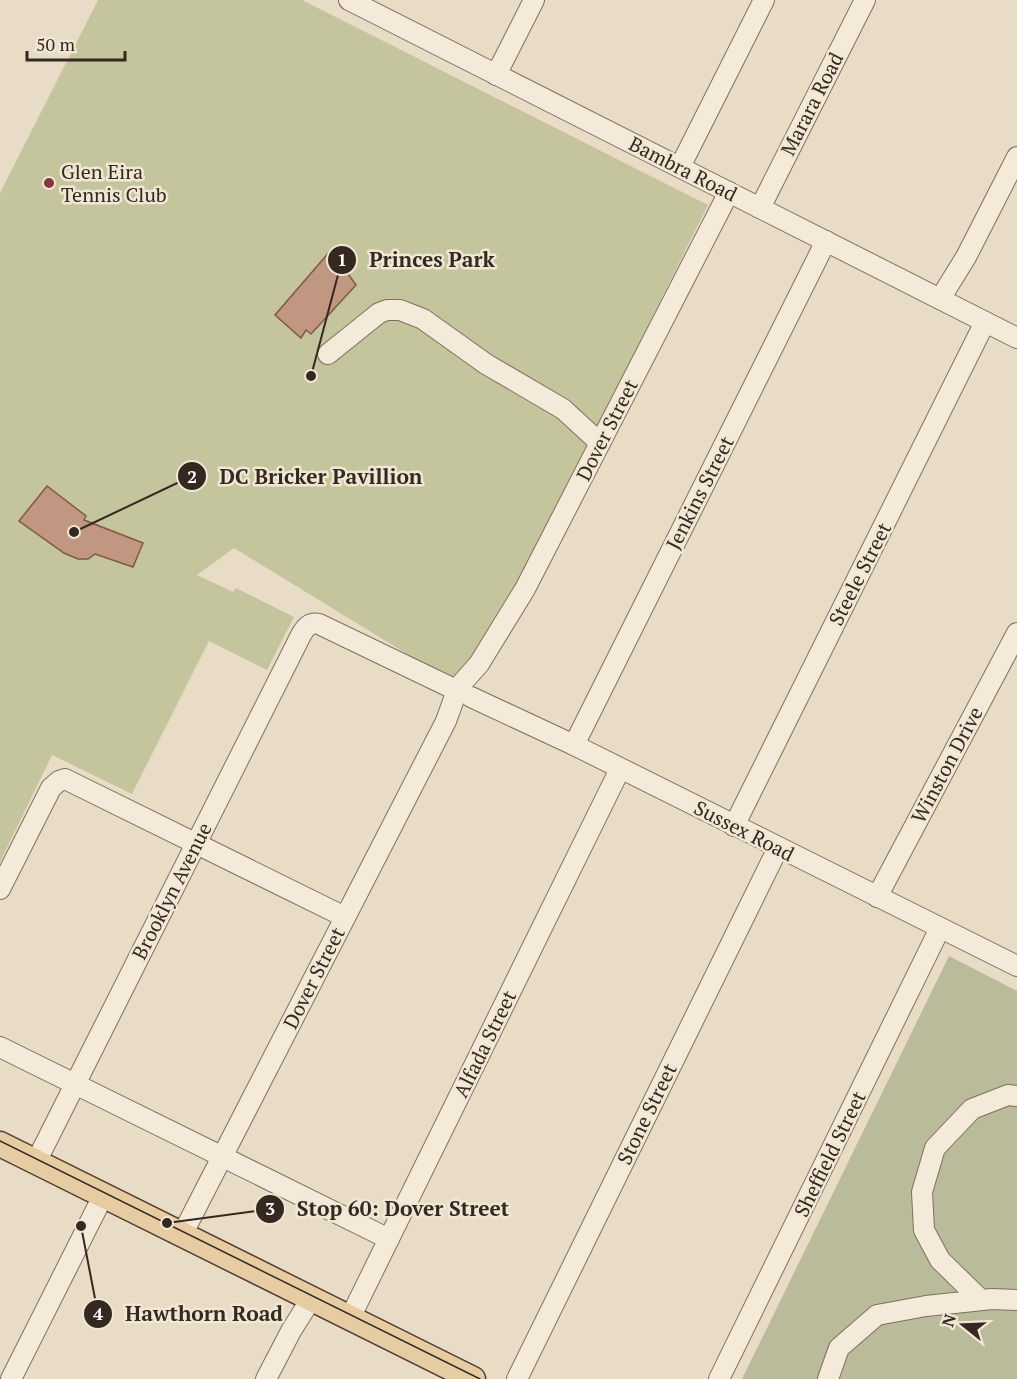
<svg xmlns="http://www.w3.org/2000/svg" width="1017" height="1379" font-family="'PT Serif',serif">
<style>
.green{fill:#c4c59c}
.cemetery{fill:#babb9a}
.building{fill:#c29781;stroke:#7e5947;stroke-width:1.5}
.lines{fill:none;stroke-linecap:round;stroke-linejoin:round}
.minor-casing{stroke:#826e5e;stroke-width:22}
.major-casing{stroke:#503e32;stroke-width:27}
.minor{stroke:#f4ead9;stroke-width:20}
.major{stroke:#e7cca3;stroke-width:24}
.tram{stroke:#342820;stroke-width:1.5}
.poi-dot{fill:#89363d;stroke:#f1e7d5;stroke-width:2}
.labels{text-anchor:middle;stroke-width:5;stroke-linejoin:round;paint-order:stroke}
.street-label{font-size:20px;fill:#342820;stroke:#f1e7d5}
.poi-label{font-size:20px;fill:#342820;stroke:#f1e7d5;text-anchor:start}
.leader{fill:none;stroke:#342820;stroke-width:2}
.callout-dot{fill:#342820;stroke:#f1e7d5;stroke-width:2}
.mark-label{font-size:18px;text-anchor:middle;font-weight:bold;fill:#fff}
.callout-label{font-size:21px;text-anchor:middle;font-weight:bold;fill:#342820;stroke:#f1e7d5;stroke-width:5;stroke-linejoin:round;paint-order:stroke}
</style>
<rect width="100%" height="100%" fill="#e9dcc6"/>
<!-- green -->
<polygon class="green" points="98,0 302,0 708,205 519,585 498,621 458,677 453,679 443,676 234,548 197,575 233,592 236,588 294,617 267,670 209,641 132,794 52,755 0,862 0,193"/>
<!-- cemetery -->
<polygon class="cemetery" points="949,956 1017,991 1017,1379 742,1379"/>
<!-- building -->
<g class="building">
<polygon points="331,250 356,285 311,334 306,330 301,338 275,315"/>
<polygon points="47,486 86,516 84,520 143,543 133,567 95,554 88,559 78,559 64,553 19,521"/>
</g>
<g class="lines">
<!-- minor casing -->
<g class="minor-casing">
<g id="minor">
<polyline points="349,0 1017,338"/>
<polyline points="496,75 534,0"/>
<polyline points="680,167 764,0"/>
<polyline points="760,208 865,0"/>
<polyline points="940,299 966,257 1017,157"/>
<polyline points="328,354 379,313 387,310 400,310 423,319 486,364 563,409 600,443"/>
<polyline points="462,683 479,664 525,589 729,192"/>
<polyline points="471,697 574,745 1017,966"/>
<polyline points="574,745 826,241"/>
<polyline points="734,826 985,322"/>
<polyline points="0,889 51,788 59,781 65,779 345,917"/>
<polyline points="877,897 1017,633"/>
<polyline points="0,1047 389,1239"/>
<path d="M36,1162L301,635C305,628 309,622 319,624L454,689"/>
<polyline points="182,1235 446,721 455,696"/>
<polyline points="981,1300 940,1260 924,1230 922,1192 935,1148 972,1109 1008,1095 1017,1096"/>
<polyline points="350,1318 620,769"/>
<polyline points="11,1379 103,1196"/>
<polyline points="266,1379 291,1331 311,1299"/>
<polyline points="517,1379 778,848"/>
<polyline points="719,1379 940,928"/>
<polyline points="828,1379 839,1348 877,1315 926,1306 992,1299 1017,1300"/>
</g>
</g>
<!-- major casing -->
<g class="major-casing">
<polyline id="major" points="0,1144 473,1379"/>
</g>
<!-- minor -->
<use href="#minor" class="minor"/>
<!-- major -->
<use href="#major" class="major"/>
<!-- tram -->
<polyline class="tram" points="0,1141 480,1379"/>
</g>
<!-- markers -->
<circle class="poi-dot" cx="49" cy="183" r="6"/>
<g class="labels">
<!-- street labels -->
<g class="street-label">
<text transform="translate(812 104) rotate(-63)" y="7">Marara Road</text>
<text transform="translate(683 169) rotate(27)" y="7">Bambra Road</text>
<text transform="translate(607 430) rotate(-63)" y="7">Dover Street</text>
<text transform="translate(700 493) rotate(-63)" y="7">Jenkins Street</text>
<text transform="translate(860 574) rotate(-63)" y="7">Steele Street</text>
<text transform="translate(947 765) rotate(-62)" y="7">Winston Drive</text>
<text transform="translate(744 831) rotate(27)" y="7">Sussex Road</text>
<text transform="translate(172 891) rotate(-63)" y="7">Brooklyn Avenue</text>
<text transform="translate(314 978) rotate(-63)" y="7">Dover Street</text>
<text transform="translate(485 1044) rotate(-64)" y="7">Alfada Street</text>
<text transform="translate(647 1114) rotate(-64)" y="7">Stone Street</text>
<text transform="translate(830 1154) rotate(-64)" y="7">Sheffield Street</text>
</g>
<!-- poi labels -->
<g class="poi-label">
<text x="61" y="179">Glen Eira<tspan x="61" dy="23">Tennis Club</tspan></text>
</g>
</g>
<!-- callouts -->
<path class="leader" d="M311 376L342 260M74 532L192 476M167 1223L270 1209M81 1226L98 1314"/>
<g class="callout-dot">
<circle cx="311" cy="376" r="6"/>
<circle cx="74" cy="532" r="6"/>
<circle cx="167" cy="1223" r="6"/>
<circle cx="81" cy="1226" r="6"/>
<circle cx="342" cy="260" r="15"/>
<circle cx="192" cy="476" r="15"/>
<circle cx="270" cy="1209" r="15"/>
<circle cx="98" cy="1314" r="15"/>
</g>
<g class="mark-label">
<text x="342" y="266">1</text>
<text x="192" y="483">2</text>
<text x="270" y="1215">3</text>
<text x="98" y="1320">4</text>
</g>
<g class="callout-label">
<text x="432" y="267">Princes Park</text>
<text x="321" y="484">DC Bricker Pavillion</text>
<text x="403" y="1216">Stop 60: Dover Street</text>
<text x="204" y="1321">Hawthorn Road</text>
</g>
<!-- north arrow -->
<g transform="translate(963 1325) rotate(288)" stroke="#f1e7d5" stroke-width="4.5" paint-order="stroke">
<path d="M0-4.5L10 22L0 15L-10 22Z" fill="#342820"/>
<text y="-9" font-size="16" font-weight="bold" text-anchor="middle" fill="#342820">N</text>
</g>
<!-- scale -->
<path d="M27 51v9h98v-9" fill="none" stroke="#342820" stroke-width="3"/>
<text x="36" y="51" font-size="18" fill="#342820" stroke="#f1e7d5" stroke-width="4.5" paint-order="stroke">50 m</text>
</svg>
